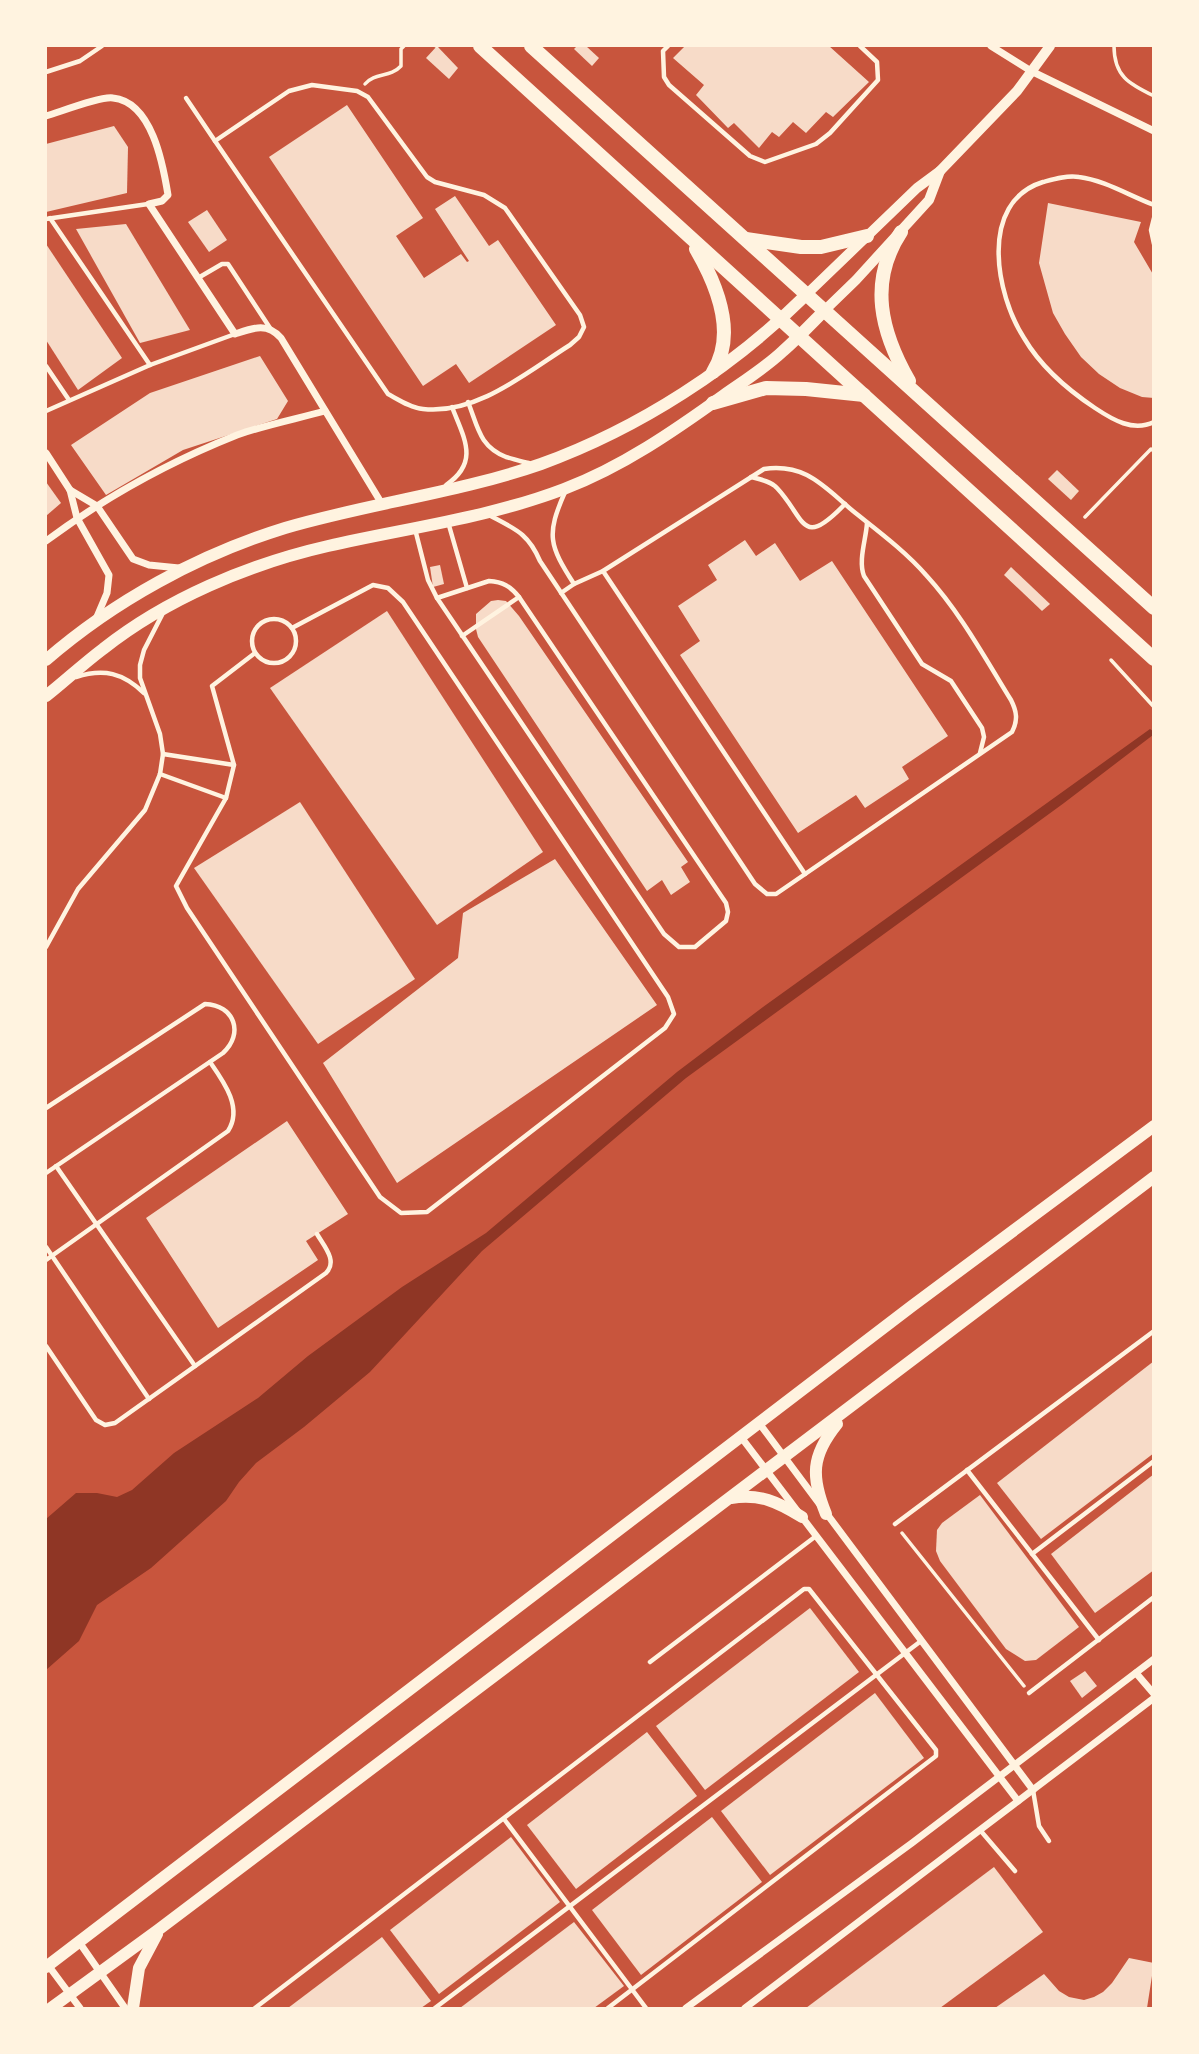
<svg xmlns="http://www.w3.org/2000/svg" width="1199" height="2054" font-family="'Archivo Narrow',sans-serif">
<style>
.water{fill:#8f3625}
.building{fill:#f7dbc8}
.lines{fill:none;stroke-linecap:round;stroke-linejoin:round}
.path{stroke:#fff3e0;stroke-width:3.5}
.service{stroke:#fff3e0;stroke-width:4.5}
.minor{stroke:#fff3e0;stroke-width:7}
.tertiary{stroke:#fff3e0;stroke-width:10}
.secondary{stroke:#fff3e0;stroke-width:12}
.primary{stroke:#fff3e0;stroke-width:14}
</style>
<rect width="100%" height="100%" fill="#c8553d"/>
<!-- water -->
<polygon class="water" points="1150,729 1153,731 1153,735 1064,803 686,1078 482,1251 370,1372 304,1427 256,1463 239,1482 226,1501 151,1568 97,1605 79,1641 46,1670 46,1519 76,1493 97,1493 117,1497 132,1490 174,1453 258,1398 308,1356 402,1287 486,1233 677,1072 763,1007"/>
<!-- building -->
<g class="building">
<polygon points="437,46 458,68 449,79 426,58"/>
<polygon points="577,46 586,46 599,58 592,66 574,49"/>
<polygon points="685,46 829,46 869,82 833,117 826,112 806,133 793,122 779,137 772,132 759,148 734,123 728,128 696,95 704,85 673,58"/>
<polygon points="347,105 423,218 396,236 424,278 461,254 467,262 469,261 435,209 455,196 489,246 498,240 556,325 469,383 456,364 423,386 269,157"/>
<polygon points="114,126 128,147 127,193 46,212 46,144"/>
<polygon points="1048,203 1141,222 1134,242 1154,276 1154,398 1142,397 1120,388 1099,374 1081,357 1065,334 1053,313 1039,263"/>
<polygon points="207,210 227,240 209,252 188,222"/>
<polygon points="126,224 190,330 140,343 76,229"/>
<polygon points="46,244 122,358 78,390 46,340"/>
<polygon points="260,356 288,401 277,419 183,450 106,495 71,445 150,393"/>
<polygon points="1057,470 1079,491 1071,500 1048,479"/>
<polygon points="46,482 61,503 46,516"/>
<polygon points="745,540 756,556 775,543 800,581 832,561 948,736 902,767 909,779 865,808 856,795 798,833 680,655 700,641 678,606 717,580 708,565"/>
<polygon points="440,565 444,584 433,587 430,567"/>
<polygon points="1011,567 1050,604 1042,611 1004,575"/>
<polygon points="498,600 506,601 519,616 688,862 681,867 690,882 671,895 662,880 647,891 478,637 476,629 476,614 491,601"/>
<polygon points="387,611 543,852 437,925 270,688"/>
<polygon points="300,802 415,979 318,1044 194,868"/>
<polygon points="555,859 657,1005 397,1183 323,1063 458,958 463,913"/>
<polygon points="287,1121 348,1214 306,1241 318,1260 218,1328 146,1218"/>
<polygon points="1154,1361 1154,1453 1041,1539 997,1483"/>
<polygon points="1154,1474 1154,1570 1095,1613 1051,1554"/>
<polygon points="980,1495 1079,1627 1036,1660 1025,1661 1006,1649 940,1561 936,1551 937,1530 942,1523"/>
<polygon points="810,1608 859,1672 705,1790 656,1726"/>
<polygon points="1085,1671 1097,1686 1082,1698 1070,1681"/>
<polygon points="875,1693 924,1758 770,1875 721,1811"/>
<polygon points="647,1732 697,1796 576,1889 527,1825"/>
<polygon points="712,1817 762,1882 641,1975 592,1910"/>
<polygon points="511,1837 560,1902 439,1994 390,1930"/>
<polygon points="994,1867 1043,1932 940,2008 806,2008"/>
<polygon points="574,1922 624,1986 594,2008 460,2008"/>
<polygon points="382,1937 431,2001 421,2008 288,2008"/>
<polygon points="1129,1958 1154,1963 1147,2008 995,2008 1044,1974 1059,1991 1069,1997 1084,2000 1094,1997 1103,1992 1112,1983"/>
</g>
<g class="lines">
<!-- path -->
<g class="path">
<polyline points="436,46 437,46"/>
<path d="M1114,46C1114,76 1129,84 1154,96"/>
<path d="M365,84C375,72 390,78 401,66V49L404,46"/>
<polyline points="1085,517 1151,449 1154,451"/>
<polyline points="1111,660 1154,707"/>
<polyline points="902,1533 1024,1686"/>
</g>
<!-- service -->
<g class="service">
<polyline points="668,46 663,51 664,77 669,85 750,156 765,162 816,144 830,133 878,80 877,62 860,46"/>
<polyline points="46,72 80,61 102,46"/>
<path d="M312,85L357,91L368,97L427,177L435,182L484,195L505,208L580,315L584,327L579,337L570,345C527,372 477,415 423,409C411,408 399,400 388,394L215,141L289,91Z"/>
<polyline points="186,98 215,141"/>
<path d="M1154,205C1130,196 1104,180 1079,177C1067,175 1054,179 1043,182C978,202 996,295 1024,338C1041,367 1068,390 1095,408C1113,420 1133,432 1154,422"/>
<polyline points="50,218 150,365"/>
<polyline points="1154,218 1151,230 1154,244"/>
<polyline points="46,219 148,204"/>
<polyline points="198,278 222,264 228,264 270,328"/>
<polyline points="46,366 69,400"/>
<path d="M468,402C478,427 479,446 506,457C514,459 521,462 529,463"/>
<polyline points="46,411 150,365 235,334"/>
<path d="M751,477C759,479 771,481 777,488C806,519 801,550 845,504"/>
<path d="M446,485C480,462 464,438 452,407"/>
<path d="M489,515C515,529 528,533 540,561L755,884L767,894H776L1012,732C1018,720 1017,712 1011,700C985,658 960,612 926,575C905,551 878,531 853,511C824,487 806,463 764,469L603,571L574,584C549,545 546,535 565,492"/>
<polyline points="448,522 467,588"/>
<path d="M867,523C866,540 858,560 864,576L922,664L951,681L982,728L984,737L980,753"/>
<polyline points="415,529 428,580 437,598"/>
<polyline points="603,571 805,874"/>
<path d="M489,581C503,582 510,586 519,597L726,903L728,912L726,921L695,947H679L664,934L437,598Z"/>
<polyline points="561,593 574,584"/>
<circle cx="274" cy="641" r="22"/>
<polyline points="462,636 519,597"/>
<polyline points="255,653 212,686 234,765 226,798 176,886 187,908 380,1197 401,1213 427,1212 665,1028 674,1014 668,997 403,602 388,588 373,585 292,628"/>
<path d="M76,677C104,668 123,673 144,693"/>
<polyline points="163,754 234,765"/>
<polyline points="160,774 226,798"/>
<polyline points="46,947 78,889 145,810 160,774 163,754 160,734 140,678 140,665 144,650 162,615"/>
<path d="M46,1108L205,1004C235,1005 244,1034 223,1053L46,1173"/>
<polyline points="56,1166 195,1366"/>
<polyline points="46,1247 149,1399"/>
<path d="M46,1260L228,1131C243,1108 224,1082 210,1062"/>
<path d="M46,1346L96,1420L105,1425L115,1423L326,1273C338,1261 324,1246 317,1234"/>
<polyline points="967,1470 1099,1640"/>
<polyline points="895,1524 1154,1331"/>
<polyline points="1032,1554 1154,1461"/>
<polyline points="650,1662 816,1536"/>
<polyline points="1029,1693 1154,1597"/>
<polyline points="1033,1790 1039,1826 1049,1841"/>
<polyline points="504,1819 646,2008"/>
<polyline points="980,1830 1015,1871"/>
<polyline points="255,2008 804,1589 809,1589 936,1750 936,1756 608,2008"/>
<polyline points="435,2008 921,1641"/>
</g>
<!-- minor -->
<g class="minor">
<polyline points="991,46 1031,71 1154,131"/>
<path d="M46,116C60,112 101,96 113,98C152,102 163,164 168,195L162,201L149,204L235,334C253,328 267,322 281,338L382,504"/>
<polyline points="46,453 70,490 77,518 109,575 107,593 96,619"/>
<polyline points="70,490 97,506 133,559 149,565 179,568"/>
<path d="M46,541C104,498 169,462 237,435C265,425 296,419 325,411"/>
<polyline points="759,1423 1033,1790"/>
<polyline points="741,1437 1018,1801"/>
<polyline points="1136,1673 1154,1694"/>
<polyline points="79,1942 125,2008"/>
<polyline points="48,1965 80,2008"/>
<polyline points="686,2008 912,1843 1154,1659"/>
<polyline points="745,2008 1154,1698"/>
</g>
<!-- tertiary -->
<g class="tertiary">
<polyline points="807,294 917,188 940,171 1017,91 1050,46"/>
<polyline points="825,310 856,280 929,200 940,171"/>
</g>
<!-- secondary -->
<g class="secondary">
<path d="M46,660C114,601 198,555 285,528C370,503 458,493 541,464C640,428 732,368 807,294"/>
<path d="M46,696C65,681 83,664 103,649C166,599 249,564 328,546C407,528 488,518 564,489C622,467 674,431 724,395C744,381 765,368 783,351C798,338 811,324 825,310"/>
<path d="M731,1498C759,1493 778,1502 802,1517"/>
<path d="M826,1514C811,1477 811,1456 837,1424"/>
<polyline points="46,1967 912,1306 1154,1126"/>
<polyline points="51,2008 158,1930 1154,1177"/>
<polyline points="133,2008 139,1968 157,1934"/>
</g>
<!-- primary -->
<g class="primary">
<polyline points="480,46 1154,659"/>
<polyline points="531,46 1154,608"/>
<path d="M901,232C868,282 881,332 909,381"/>
<polyline points="746,239 801,247 821,247 867,236"/>
<path d="M696,249C717,285 737,334 713,372"/>
<polyline points="713,403 766,388 806,389 864,395"/>
</g>
</g>
<!-- border -->
<rect width="1199" height="2054" fill="none" stroke="#fff3e0" stroke-width="94"/>
</svg>
